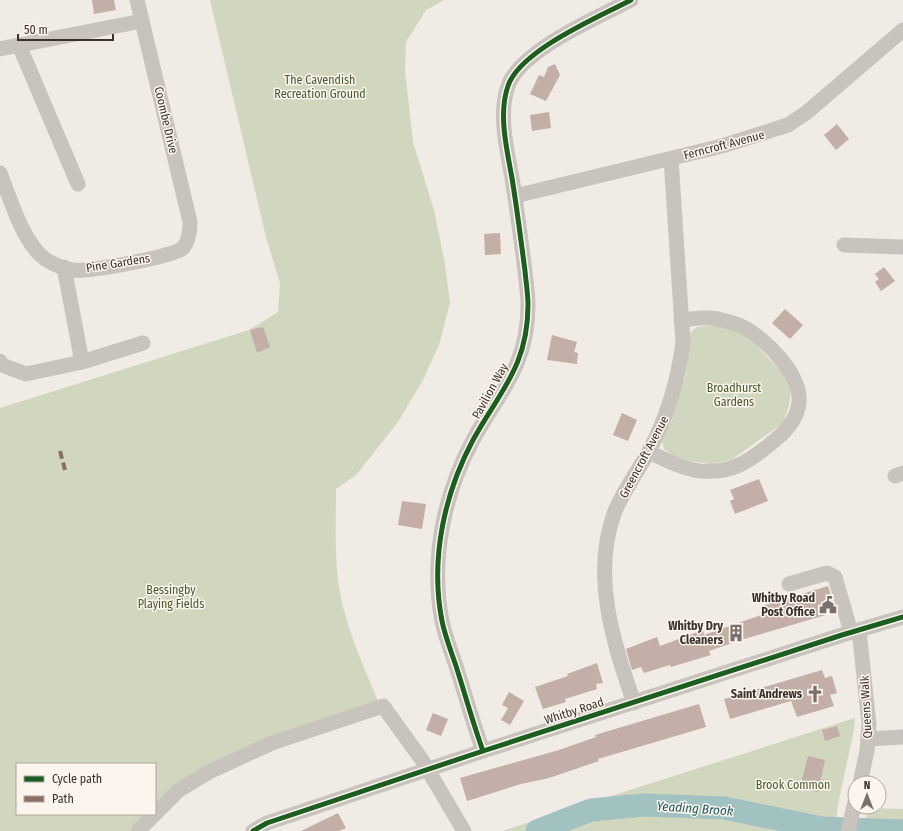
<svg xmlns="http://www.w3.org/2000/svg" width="903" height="831" font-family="'Fira Sans Condensed',sans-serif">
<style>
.green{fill:#d1d6bf}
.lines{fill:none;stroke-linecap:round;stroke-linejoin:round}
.river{stroke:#a1c2c1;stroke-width:23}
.building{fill:#c3afa7}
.minor{stroke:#c9c3be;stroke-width:15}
.quiet{stroke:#8d6e63;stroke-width:4;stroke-dasharray:8 4;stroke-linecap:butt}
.cycleway-casing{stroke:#fbf5ee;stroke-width:8}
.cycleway{stroke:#1b5e20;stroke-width:5}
.labels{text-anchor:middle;stroke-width:3;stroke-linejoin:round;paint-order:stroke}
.park-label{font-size:12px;fill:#4a5a2e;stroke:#fbf5ee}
.street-label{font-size:12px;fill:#3b302b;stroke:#fbf5ee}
.poi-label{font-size:12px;font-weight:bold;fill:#3b302b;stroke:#fbf5ee;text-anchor:end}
.water-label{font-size:13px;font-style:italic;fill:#1f5a5e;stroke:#fbf5ee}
</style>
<rect width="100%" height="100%" fill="#f0ebe5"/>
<!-- green -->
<g class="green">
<path d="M210,0H444L426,10L406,42L405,71L413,142L434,210L445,264L450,303L439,345L423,380L398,422L356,475L336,489C336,523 334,559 340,593C347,630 364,668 379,703L314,725L155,807V764H17V814H147L131,831H0V408L249,330L278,312L280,283L266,237Z"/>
<polygon points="718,325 740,333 755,344 787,377 791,390 789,406 783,423 731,460 710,464 691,461 674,456 664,449 662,439 672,420 686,373 688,334 697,327"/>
<polygon points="855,718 854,730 838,804 835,831 502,831"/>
<polygon points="869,808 903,809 903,831 862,831"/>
</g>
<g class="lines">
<!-- river -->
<polyline class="river" points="537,831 591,810 643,805 724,808 822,828 903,831"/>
</g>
<!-- building -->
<g class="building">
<polygon points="92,0 114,0 116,10 94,14"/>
<polygon points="555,64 560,75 546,101 530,94 539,75 544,77 548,67"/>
<polygon points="549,112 551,128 532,131 530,115"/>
<polygon points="837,124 849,139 836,150 824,135"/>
<polygon points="500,233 501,254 485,255 484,234"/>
<polygon points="884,267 895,281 881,291 875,282 879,279 875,274"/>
<polygon points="785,309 803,325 790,339 772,323"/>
<polygon points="263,327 270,347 257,353 250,330"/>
<polygon points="552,335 577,342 574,352 578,353 577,364 547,360"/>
<polygon points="622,413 637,420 628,441 613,435"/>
<polygon points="759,479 768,501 735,514 730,501 734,499 730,490"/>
<polygon points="402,501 426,504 422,529 398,525"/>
<polygon points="828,586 836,612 744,639 709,651 711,655 671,667 670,665 644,673 641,667 632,670 626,649 657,637 660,646 703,630 704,635 764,614 762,606"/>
<polygon points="597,663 603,683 596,684 597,689 565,699 566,702 543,709 535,687 568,676 567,674"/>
<polygon points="822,670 825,678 832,676 837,693 830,695 834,706 797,717 791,701 730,719 724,699"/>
<polygon points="509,692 524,701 510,725 501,720 508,708 502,705"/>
<polygon points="699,704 706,727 598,759 599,761 549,778 521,784 467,801 460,778 559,750 596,737 595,735"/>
<polygon points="433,713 448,719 441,736 426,730"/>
<polygon points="837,726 840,736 825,741 822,730"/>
<polygon points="808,756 825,760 818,792 800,788"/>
<polygon points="338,813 346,828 339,831 301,831"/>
</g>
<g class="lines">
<!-- minor -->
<g class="minor">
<polyline points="19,45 78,184"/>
<polyline points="0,49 142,21"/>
<path d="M0,173C10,198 23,243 45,259C53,264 64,269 73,270C88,272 173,257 183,248C189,241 190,231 190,222L137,0"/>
<polyline points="515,196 722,146 788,125 806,113 903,30"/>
<polyline points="844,245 903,247"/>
<polyline points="0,361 2,365 26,374 82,362 64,267"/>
<polyline points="82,362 143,343"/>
<path d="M649,452C664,459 683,469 700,471C728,473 742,466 764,449C777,439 794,426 798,408C806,378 766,338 741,326C734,323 725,321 718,319C707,316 692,319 681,320"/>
<polyline points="895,476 903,473"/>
<polyline points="789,584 827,573 835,577 851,632"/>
<polyline points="859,630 869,724 867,751 860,783"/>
<path d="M634,703C613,642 591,574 615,511C624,490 638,471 649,451C668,416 678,381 683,342L671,159"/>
<polyline points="868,739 903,737"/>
<path d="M483,751C473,723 465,694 456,666C451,651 445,636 442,621C430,560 444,494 473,440C500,391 528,366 528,305C528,294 526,282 525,271C521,240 517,209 512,178C507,150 498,114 508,86C520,50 599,17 631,0"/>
<polyline points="138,831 179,790 209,772 272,743 383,706 422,760 464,831"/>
<polyline points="253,831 267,823 483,751 842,635 903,617"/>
<polyline points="848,831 855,802"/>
</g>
<!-- quiet -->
<polyline class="quiet" points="60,451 65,470"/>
<!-- cycleway casing -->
<g class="cycleway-casing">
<g id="cycleway">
<path d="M483,751C473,723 465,694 456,666C451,651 445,636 442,621C430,560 444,494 473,440C500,391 528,366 528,305C528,294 526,282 525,271C521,240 517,209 512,178C507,150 498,114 508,86C520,50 599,17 631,0"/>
<polyline points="253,831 267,823 483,751 842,635 903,617"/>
</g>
</g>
<!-- cycleway -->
<use href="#cycleway" class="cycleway"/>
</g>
<!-- icons -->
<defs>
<g id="civic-bare" transform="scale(1.38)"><path d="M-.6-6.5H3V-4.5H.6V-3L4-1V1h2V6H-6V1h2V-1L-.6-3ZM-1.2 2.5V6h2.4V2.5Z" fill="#7a716c" stroke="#fbf5ee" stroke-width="2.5" paint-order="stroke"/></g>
<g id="building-bare" transform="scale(1.38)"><path d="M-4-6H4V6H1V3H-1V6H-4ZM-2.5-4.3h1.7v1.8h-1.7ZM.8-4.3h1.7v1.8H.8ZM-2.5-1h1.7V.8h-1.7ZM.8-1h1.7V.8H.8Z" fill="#7a716c" stroke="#fbf5ee" stroke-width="2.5" paint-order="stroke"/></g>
<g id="church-bare" transform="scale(1.38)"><path d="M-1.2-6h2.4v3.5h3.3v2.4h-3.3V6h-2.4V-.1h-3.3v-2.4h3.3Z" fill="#7a716c" stroke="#fbf5ee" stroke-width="2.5" paint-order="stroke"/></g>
</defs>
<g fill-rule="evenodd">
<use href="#civic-bare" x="828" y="605"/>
<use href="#building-bare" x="736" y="633"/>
<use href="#church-bare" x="815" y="694"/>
</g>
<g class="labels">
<!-- park labels -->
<g class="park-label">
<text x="320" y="84">The Cavendish<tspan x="320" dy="14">Recreation Ground</tspan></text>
<text x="734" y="392">Broadhurst<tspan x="734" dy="14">Gardens</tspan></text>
<text x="171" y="594">Bessingby<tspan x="171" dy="14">Playing Fields</tspan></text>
<text x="793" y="789">Brook Common</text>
</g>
<!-- street labels -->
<g class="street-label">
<text transform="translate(166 120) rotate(77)" y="4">Coombe Drive</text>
<text transform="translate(724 145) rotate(-15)" y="4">Ferncroft Avenue</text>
<text transform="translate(118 263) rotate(-9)" y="4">Pine Gardens</text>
<text transform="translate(490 391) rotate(-61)" y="4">Pavilion Way</text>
<text transform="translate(644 457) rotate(-62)" y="4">Greencroft Avenue</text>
<text transform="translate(866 707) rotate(-93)" y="4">Queens Walk</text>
<text transform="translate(574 711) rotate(-18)" y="4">Whitby Road</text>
</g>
<!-- poi labels -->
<g class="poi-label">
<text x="815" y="602">Whitby Road<tspan x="815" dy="14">Post Office</tspan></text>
<text x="723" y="630">Whitby Dry<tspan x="723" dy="14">Cleaners</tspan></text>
<text x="802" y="698">Saint Andrews</text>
</g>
<!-- water labels -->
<g class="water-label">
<text transform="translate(695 808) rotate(4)" y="5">Yeading Brook</text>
</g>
</g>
<!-- legend -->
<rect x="16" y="763" width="140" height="52" fill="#fbf5ee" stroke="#aea6a0"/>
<rect x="24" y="776" width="20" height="6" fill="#1b5e20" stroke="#aea6a0"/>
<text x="52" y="783" font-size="12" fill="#3b302b">Cycle path</text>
<rect x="24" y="796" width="20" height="6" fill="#8d6e63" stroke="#aea6a0"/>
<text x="52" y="803" font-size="12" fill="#3b302b">Path</text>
<!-- north arrow -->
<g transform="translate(867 795)"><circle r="19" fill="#fbf5ee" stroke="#aea6a0"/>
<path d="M0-3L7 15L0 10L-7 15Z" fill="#7a716c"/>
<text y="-6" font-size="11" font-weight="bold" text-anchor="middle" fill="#3b302b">N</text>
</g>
<!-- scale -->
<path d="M18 34v6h95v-6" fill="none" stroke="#3b302b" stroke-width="2"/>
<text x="24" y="34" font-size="12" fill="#3b302b" stroke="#fbf5ee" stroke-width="3" paint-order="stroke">50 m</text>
</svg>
